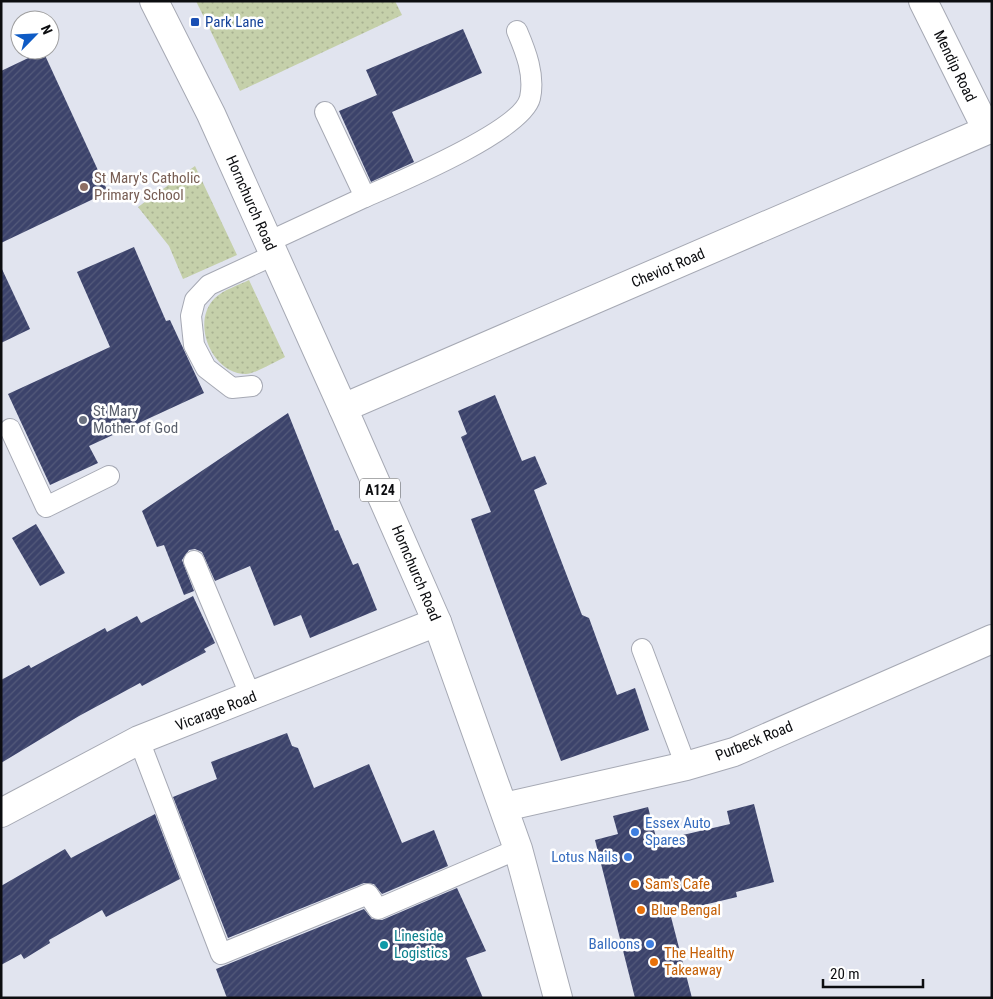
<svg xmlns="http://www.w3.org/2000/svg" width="993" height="999" font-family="'Roboto Condensed',sans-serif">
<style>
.grass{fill:url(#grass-dots)}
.building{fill:url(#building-hatch)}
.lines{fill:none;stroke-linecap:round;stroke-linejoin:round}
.service-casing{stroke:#a6a9b4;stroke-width:22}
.minor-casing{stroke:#a6a9b4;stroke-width:30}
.primary-casing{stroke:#a6a9b4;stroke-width:30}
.service{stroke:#fff;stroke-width:20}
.minor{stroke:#fff;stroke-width:28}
.primary{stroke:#fff;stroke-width:28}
.transit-dot{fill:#1a4fb4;stroke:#fff;stroke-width:2}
.education-dot{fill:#8d6e63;stroke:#fff;stroke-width:2}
.worship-dot{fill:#6b7280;stroke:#fff;stroke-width:2}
.shop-dot{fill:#3f7fe0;stroke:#fff;stroke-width:2}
.food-dot{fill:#e8710a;stroke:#fff;stroke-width:2}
.culture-dot{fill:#0f9aa8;stroke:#fff;stroke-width:2}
.labels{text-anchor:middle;stroke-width:5;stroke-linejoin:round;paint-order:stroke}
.shield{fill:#fff;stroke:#555658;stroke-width:1}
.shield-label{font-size:14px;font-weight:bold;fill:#0c0d10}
.transit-label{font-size:15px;fill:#164399;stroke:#fff;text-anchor:start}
.street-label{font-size:15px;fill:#0c0d10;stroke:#fff}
.education-label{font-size:15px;fill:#785e54;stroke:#fff;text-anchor:start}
.worship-label{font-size:15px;fill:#5b616d;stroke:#fff;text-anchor:start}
.shop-label{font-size:15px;fill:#366cbe;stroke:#fff;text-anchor:end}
.food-label{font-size:15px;fill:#c56008;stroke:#fff;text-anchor:start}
.culture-label{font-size:15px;fill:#0d838f;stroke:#fff;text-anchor:start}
</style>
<defs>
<pattern id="grass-dots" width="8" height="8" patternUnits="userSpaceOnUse" patternTransform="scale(1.25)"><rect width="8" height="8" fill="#c5d0aa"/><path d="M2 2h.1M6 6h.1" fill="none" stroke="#a8b191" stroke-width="1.8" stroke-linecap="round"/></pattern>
<pattern id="building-hatch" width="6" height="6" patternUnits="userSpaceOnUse" patternTransform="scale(1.25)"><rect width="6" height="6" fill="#3c436b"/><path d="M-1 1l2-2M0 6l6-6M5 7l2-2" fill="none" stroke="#545a7a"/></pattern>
</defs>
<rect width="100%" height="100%" fill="#e1e4ef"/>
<!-- grass -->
<g class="grass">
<polygon points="196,1 395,1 402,15 240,91"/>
<polygon points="195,166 237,255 183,279 169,246 138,207"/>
<path d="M249,280L285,357C276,361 255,374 246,374C212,374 190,322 215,298C223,290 239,285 249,280Z"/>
</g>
<!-- building -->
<g class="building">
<polygon points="463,29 482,73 392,112 414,162 371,182 339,111 377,95 366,70"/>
<polygon points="43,51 108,192 1,243 1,71"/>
<polygon points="134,247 166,321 170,320 204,393 89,446 98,463 50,485 8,394 110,347 77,272"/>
<polygon points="1,267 30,329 1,343"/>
<polygon points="495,395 522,461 535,456 547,484 534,490 582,615 589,618 617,695 635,688 649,730 561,761 471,519 491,512 461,437 467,434 458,411"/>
<polygon points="288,413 335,531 338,530 353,565 358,563 377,610 310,638 301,615 274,626 250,566 215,581 202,552 195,549 189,550 182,560 194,591 184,595 164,545 157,547 142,511"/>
<polygon points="36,524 65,573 40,586 12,538"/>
<polygon points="193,596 215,643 204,649 206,652 142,686 140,683 79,716 1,763 1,680 29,665 31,668 105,628 107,632 137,616 141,623"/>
<polygon points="287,733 292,746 298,748 314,788 369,764 402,843 434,830 448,866 382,894 374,884 364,883 228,938 173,797 217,779 211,762"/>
<polygon points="754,804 774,882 736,892 737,897 670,913 692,998 635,998 595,840 618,834 613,816 648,807 657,841 730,824 727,811"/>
<polygon points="155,814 180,879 106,917 102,910 49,940 50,943 24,959 21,954 1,965 1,886 65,849 71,858"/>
<polygon points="457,888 486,951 466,958 483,998 227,998 216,969 364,909 372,919 382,920"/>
</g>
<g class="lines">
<!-- service casing -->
<g class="service-casing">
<g id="service">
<path d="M365,197C397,183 522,131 530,98C535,75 526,52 517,31"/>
<polyline points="268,242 365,197 325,112"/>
<polyline points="252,386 232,388 206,368 194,345 191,316 195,300 209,285 274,255"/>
<polyline points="10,429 46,507 109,476"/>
<polyline points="194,561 251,697"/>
<polyline points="642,649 686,766"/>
<polyline points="139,740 221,954 368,894 378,909 518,849"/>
</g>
</g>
<!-- minor casing -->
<g class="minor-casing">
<g id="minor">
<polyline points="923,1 987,130"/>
<polyline points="343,408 992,128"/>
<polyline points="504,807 686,766 734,752 992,639"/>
<polyline points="1,813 139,740 437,622"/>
</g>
</g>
<!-- primary casing -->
<g class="primary-casing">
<polyline id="primary" points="154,1 211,114 343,408 437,622 518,849 558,998"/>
</g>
<!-- service -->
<use href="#service" class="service"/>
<!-- minor -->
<use href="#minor" class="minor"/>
<!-- primary -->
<use href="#primary" class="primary"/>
</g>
<!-- markers -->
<rect class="transit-dot" x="190" y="17" width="10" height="10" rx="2.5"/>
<circle class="education-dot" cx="84" cy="187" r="5"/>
<circle class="worship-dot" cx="83" cy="420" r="5"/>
<g class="shop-dot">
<circle cx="635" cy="832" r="5"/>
<circle cx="628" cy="857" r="5"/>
<circle cx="650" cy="944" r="5"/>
</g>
<g class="food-dot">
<circle cx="635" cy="884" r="5"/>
<circle cx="641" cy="910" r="5"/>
<circle cx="654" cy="962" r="5"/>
</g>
<circle class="culture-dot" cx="384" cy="945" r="5"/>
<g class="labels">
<!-- shield labels -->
<rect class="shield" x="360" y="478.5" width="40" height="23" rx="4"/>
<g class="shield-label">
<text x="380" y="495">A124</text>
</g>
<!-- transit labels -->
<g class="transit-label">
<text x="205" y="27">Park Lane</text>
</g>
<!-- street labels -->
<g class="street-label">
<text transform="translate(955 66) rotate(64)" y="5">Mendip Road</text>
<text transform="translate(251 203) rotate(66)" y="5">Hornchurch Road</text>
<text transform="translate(668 268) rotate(-23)" y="5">Cheviot Road</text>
<text transform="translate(416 573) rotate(67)" y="5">Hornchurch Road</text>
<text transform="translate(216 711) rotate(-21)" y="5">Vicarage Road</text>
<text transform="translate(754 741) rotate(-22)" y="5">Purbeck Road</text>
</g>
<!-- education labels -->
<g class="education-label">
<text x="94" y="183">St Mary's Catholic<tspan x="94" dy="17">Primary School</tspan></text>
</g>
<!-- worship labels -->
<g class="worship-label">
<text x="93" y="416">St Mary<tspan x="93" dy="17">Mother of God</tspan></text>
</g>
<!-- shop labels -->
<g class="shop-label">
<text x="645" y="828" text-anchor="start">Essex Auto<tspan x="645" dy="17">Spares</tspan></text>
<text x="618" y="862">Lotus Nails</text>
<text x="640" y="949">Balloons</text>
</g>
<!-- food labels -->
<g class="food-label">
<text x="645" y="889">Sam's Cafe</text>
<text x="651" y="915">Blue Bengal</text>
<text x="664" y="958">The Healthy<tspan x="664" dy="17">Takeaway</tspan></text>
</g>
<!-- culture labels -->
<g class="culture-label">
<text x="394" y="941">Lineside<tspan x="394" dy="17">Logistics</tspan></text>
</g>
</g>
<!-- border -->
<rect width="993" height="999" fill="none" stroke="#0c0d10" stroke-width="5"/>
<!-- north arrow -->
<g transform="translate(35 35) rotate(66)"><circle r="24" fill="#ffffff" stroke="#9e9e9f"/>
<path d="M0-4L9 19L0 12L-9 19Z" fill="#0e5bc5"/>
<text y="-8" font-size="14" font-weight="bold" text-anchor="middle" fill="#0c0d10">N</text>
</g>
<!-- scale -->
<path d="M823 979v8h100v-8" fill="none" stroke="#0c0d10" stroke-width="2.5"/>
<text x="830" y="979" font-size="15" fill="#0c0d10" stroke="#ffffff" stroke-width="4" paint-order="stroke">20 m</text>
</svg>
